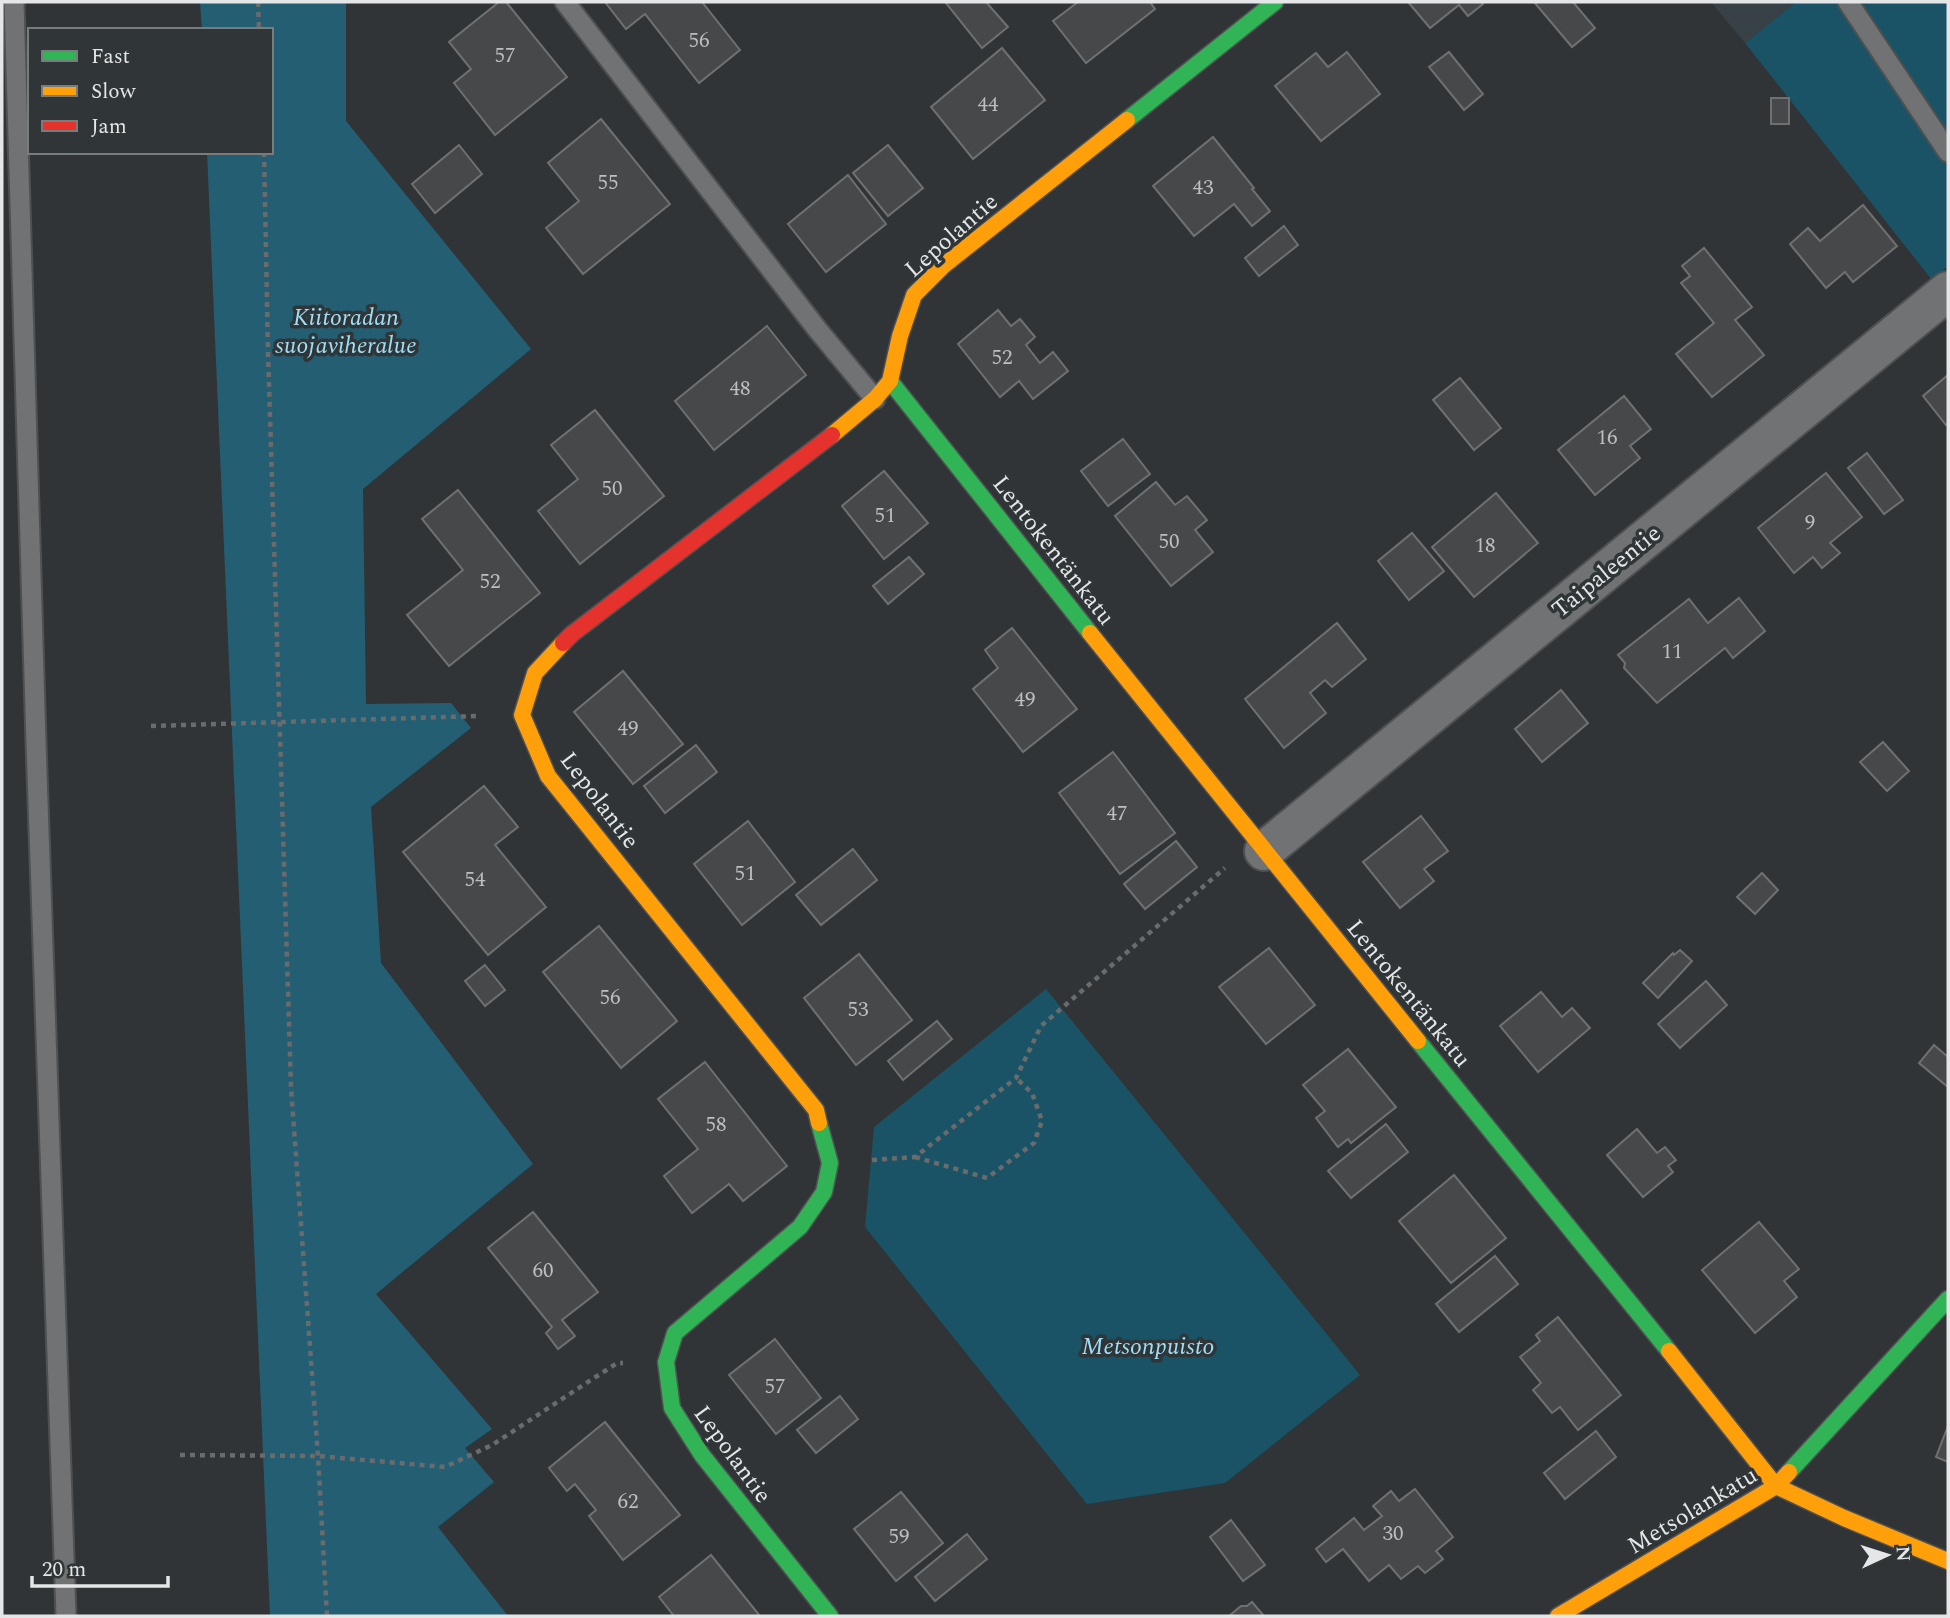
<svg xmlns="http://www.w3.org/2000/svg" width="1950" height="1618" font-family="Spectral,serif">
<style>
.built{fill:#384246}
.green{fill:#1a5366}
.forest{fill:#245e73}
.building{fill:#46484a;stroke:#6e7071;stroke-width:2}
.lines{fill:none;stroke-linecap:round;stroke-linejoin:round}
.lane-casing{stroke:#4e5052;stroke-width:23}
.street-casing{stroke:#4e5052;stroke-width:42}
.fast-casing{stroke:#4e5052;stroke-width:19}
.slow-casing{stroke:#4e5052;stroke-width:19}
.jam-casing{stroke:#4e5052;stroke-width:19}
.path{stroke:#696b6d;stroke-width:4.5;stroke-dasharray:5 5;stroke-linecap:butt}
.lane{stroke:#707273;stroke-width:19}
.street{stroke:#707273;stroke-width:38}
.fast{stroke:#30b455;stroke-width:16}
.slow{stroke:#ff9f0a;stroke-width:16}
.jam{stroke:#e5322d;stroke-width:16}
.labels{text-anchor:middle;stroke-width:7;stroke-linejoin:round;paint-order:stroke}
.number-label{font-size:21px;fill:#bcbec0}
.street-label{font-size:24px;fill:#e4e6e7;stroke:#303537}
.park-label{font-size:24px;font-style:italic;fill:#9ddff8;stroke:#303537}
</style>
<rect width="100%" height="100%" fill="#313436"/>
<!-- built -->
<polygon class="built" points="1711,2 1796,2 1745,43"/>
<!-- green -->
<g class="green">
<polygon points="1796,2 1948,2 1948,266 1932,280 1745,43"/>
<polygon points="1046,989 1360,1375 1225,1483 1087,1504 865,1227 874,1127"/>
</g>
<!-- forest -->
<polygon class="forest" points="200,2 346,2 346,121 531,349 363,489 366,704 451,703 471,728 371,807 381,963 533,1164 376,1294 492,1429 465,1448 494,1482 438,1527 508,1616 270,1616 207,152 271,152 271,30 202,30"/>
<!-- building -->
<g class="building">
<polygon points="499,2 506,2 567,77 495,135 454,83 471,69 449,42"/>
<polygon points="605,2 702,2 740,50 699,83 645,14 626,29"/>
<polygon points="947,2 986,2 1008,27 982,48 946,3"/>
<polygon points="1078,2 1150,2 1155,9 1086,63 1053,21"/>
<polygon points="1408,2 1481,2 1483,4 1468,16 1459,5 1430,28"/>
<polygon points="1534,2 1573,2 1595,28 1572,47"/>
<polygon points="1002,48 1045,100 973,159 931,107"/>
<polygon points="1347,52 1380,94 1321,141 1275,86 1316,53 1328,67"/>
<polygon points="1449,52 1483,94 1464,110 1429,67"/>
<rect x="1771" y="98" width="18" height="26"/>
<polygon points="601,119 670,204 583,274 546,228 579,201 548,163"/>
<polygon points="1213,137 1254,188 1252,189 1270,211 1252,226 1234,204 1194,236 1153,186"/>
<polygon points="459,145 482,174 435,213 412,184"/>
<polygon points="888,145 923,188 888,216 853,173"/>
<polygon points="848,175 886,224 826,272 788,224"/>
<polygon points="1863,205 1897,246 1853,282 1845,272 1826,288 1790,244 1808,228 1820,241"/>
<polygon points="1284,226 1298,245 1259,276 1245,258"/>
<polygon points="1704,248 1752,307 1735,320 1764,355 1712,397 1676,354 1714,323 1681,283 1690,276 1682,266"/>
<polygon points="998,310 1011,326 1020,319 1035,337 1026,345 1040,363 1053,352 1068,371 1033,399 1019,381 1000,397 958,344"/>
<polygon points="767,326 806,375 714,450 675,401"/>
<polygon points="1948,375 1948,423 1946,425 1923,396"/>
<polygon points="1460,378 1501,428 1474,450 1433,400"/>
<polygon points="1624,396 1651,429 1630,446 1640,458 1595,495 1558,450"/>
<polygon points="595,410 664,496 580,564 538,511 578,479 551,445"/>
<polygon points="1123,439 1150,474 1108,506 1081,471"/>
<polygon points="1867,453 1903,500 1884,514 1848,468"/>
<polygon points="884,471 928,523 884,559 842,506"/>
<polygon points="1826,473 1862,517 1830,543 1840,553 1822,568 1813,557 1794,573 1758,528"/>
<polygon points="1156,482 1175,505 1187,496 1207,520 1195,530 1213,552 1171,586 1115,516"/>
<polygon points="458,490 540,593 449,666 407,615 463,570 422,519"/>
<polygon points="1496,493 1538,543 1474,597 1432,547"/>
<polygon points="1412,533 1444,571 1409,600 1378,561"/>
<polygon points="909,557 924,574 888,604 873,586"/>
<polygon points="1739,598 1765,631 1733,658 1725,648 1657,703 1624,668 1625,663 1618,655 1689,599 1708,623"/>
<polygon points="1337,623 1366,659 1332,687 1325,680 1310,693 1326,713 1284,748 1245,699"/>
<polygon points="1012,628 1077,709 1023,752 973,689 998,668 985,650"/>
<polygon points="623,671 683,744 633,784 574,712"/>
<polygon points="1561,690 1588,723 1542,762 1515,729"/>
<polygon points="1883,742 1909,771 1887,791 1860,762"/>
<polygon points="696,745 717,772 665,813 644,786"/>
<polygon points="1113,752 1175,833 1120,874 1059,793"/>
<polygon points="484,786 518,827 495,845 546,907 488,955 403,852"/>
<polygon points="1421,816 1448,851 1424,869 1434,881 1400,908 1363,862"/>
<polygon points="748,821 795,882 742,925 694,864"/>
<polygon points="1176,841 1197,867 1145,909 1124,884"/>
<polygon points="853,849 877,880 821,925 796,895"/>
<polygon points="1762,873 1778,890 1755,914 1737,897"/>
<polygon points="599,926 677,1021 621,1068 543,972"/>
<polygon points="1269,948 1315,1005 1266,1044 1219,987"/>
<polygon points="1680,950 1692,961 1658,998 1643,983 1673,953 1674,955"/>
<polygon points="859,954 912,1020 856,1065 804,998"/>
<polygon points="485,965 505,990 485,1006 465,981"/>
<polygon points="1706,981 1727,1005 1680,1048 1658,1024"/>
<polygon points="1541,992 1562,1017 1572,1008 1590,1028 1538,1072 1500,1026"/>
<polygon points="937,1021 952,1039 903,1080 888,1061"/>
<polygon points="1934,1045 1948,1057 1948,1087 1919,1063"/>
<polygon points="1348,1049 1396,1107 1351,1143 1348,1139 1338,1147 1316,1118 1325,1111 1303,1085"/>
<polygon points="705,1062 787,1166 743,1201 729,1184 692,1213 664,1176 698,1149 658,1099"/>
<polygon points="1386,1124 1408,1152 1351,1198 1328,1171"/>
<polygon points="1637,1129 1657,1153 1665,1147 1676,1160 1668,1166 1673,1172 1643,1197 1607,1155"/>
<polygon points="1454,1175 1506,1238 1451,1283 1399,1221"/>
<polygon points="533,1212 598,1292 562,1320 575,1336 558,1349 546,1333 552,1327 488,1248"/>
<polygon points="1759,1222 1799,1269 1784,1281 1797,1297 1755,1333 1702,1270"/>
<polygon points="1495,1256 1518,1284 1459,1332 1436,1304"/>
<polygon points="1558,1317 1621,1395 1578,1430 1560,1407 1552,1413 1533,1390 1541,1383 1520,1357 1540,1341 1536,1335"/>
<polygon points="775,1339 821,1398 776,1434 729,1375"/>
<polygon points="840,1396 858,1419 816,1453 797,1430"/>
<polygon points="605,1422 680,1515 623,1560 589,1516 596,1510 575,1484 567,1491 549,1468"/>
<polygon points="1948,1426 1948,1462 1936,1457"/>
<polygon points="1596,1431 1616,1457 1565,1499 1544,1473"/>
<polygon points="1415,1489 1453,1537 1436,1551 1443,1559 1425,1573 1418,1566 1401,1579 1389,1565 1369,1581 1343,1549 1326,1562 1316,1549 1354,1518 1364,1530 1382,1516 1373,1506 1391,1491 1399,1501"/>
<polygon points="901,1492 943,1543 896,1581 854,1529"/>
<polygon points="1231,1520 1265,1565 1243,1581 1210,1537"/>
<polygon points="967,1534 987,1559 935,1601 915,1577"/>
<polygon points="711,1555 760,1616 674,1616 659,1597"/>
<polygon points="1252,1602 1264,1616 1229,1616 1241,1606 1247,1606"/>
</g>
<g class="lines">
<!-- lane casing -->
<g class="lane-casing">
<g id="lane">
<polyline points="14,2 36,743 66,1616"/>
<polyline points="565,2 817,329 875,399"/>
<polyline points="1848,2 1948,152"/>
</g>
</g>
<!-- street casing -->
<g class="street-casing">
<polyline id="street" points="1264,851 1948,291"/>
</g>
<!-- fast casing -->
<g class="fast-casing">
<g id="fast">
<polyline points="1127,120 1275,2"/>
<polyline points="890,381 1090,633"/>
<polyline points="1418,1041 1669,1351"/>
<polyline points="819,1123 830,1163 824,1192 800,1227 675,1333 666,1362 672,1408 702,1455 830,1616"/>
<polyline points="1789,1472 1948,1299"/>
</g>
</g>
<!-- slow casing -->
<g class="slow-casing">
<g id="slow">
<polyline points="832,435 875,399 890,381 900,336 914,295 943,266 1127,120"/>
<polyline points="1090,633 1418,1041"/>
<polyline points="563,643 535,673 522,715 548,776 816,1110 819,1123"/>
<polyline points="1669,1351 1776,1486 1844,1518 1948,1561"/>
<polyline points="1558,1616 1776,1486 1789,1472"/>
</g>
</g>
<!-- jam casing -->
<g class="jam-casing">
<polyline id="jam" points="563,643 572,634 832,435"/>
</g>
<!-- path -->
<g class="path">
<polyline points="258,2 259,30"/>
<polyline points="264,152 268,352 291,1088 318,1456 327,1616"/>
<polyline points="151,726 479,716"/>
<polyline points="915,1157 987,1178 1034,1143 1042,1121 1032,1093 1016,1078"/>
<polyline points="872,1160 915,1157 1016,1078 1041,1026 1225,868"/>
<polyline points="180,1455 318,1456 445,1467 492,1445 617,1363 623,1363"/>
</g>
<!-- lane -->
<use href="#lane" class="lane"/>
<!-- street -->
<use href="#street" class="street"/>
<!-- fast -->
<use href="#fast" class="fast"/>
<!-- slow -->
<use href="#slow" class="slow"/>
<!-- jam -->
<use href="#jam" class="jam"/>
</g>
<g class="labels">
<!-- number labels -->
<g class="number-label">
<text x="699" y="47">56</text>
<text x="505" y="62">57</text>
<text x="988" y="111">44</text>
<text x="608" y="189">55</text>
<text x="1203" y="194">43</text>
<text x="1002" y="364">52</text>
<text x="740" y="395">48</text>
<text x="1607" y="444">16</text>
<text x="612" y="495">50</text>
<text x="885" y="522">51</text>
<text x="1810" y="529">9</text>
<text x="1169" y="548">50</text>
<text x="1485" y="552">18</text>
<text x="490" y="588">52</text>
<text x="1672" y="658">11</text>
<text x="1025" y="706">49</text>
<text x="628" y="735">49</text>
<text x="1117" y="820">47</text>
<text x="745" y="880">51</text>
<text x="475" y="886">54</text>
<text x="610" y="1004">56</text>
<text x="858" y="1016">53</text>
<text x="716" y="1131">58</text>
<text x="543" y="1277">60</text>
<text x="775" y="1393">57</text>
<text x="628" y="1508">62</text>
<text x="1393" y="1540">30</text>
<text x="899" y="1543">59</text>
</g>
<!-- street labels -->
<g class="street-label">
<text transform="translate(951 235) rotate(-41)" y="8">Lepolantie</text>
<text transform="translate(1054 550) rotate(52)" y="8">Lentokentänkatu</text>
<text transform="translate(1606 571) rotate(-39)" y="8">Taipaleentie</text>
<text transform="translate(600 800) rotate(53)" y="8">Lepolantie</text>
<text transform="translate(1409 993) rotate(51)" y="8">Lentokentänkatu</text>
<text transform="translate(733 1454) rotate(54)" y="8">Lepolantie</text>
<text transform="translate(1692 1510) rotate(-31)" y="8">Metsolankatu</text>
</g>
<!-- park labels -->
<g class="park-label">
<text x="346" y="325">Kiitoradan<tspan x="346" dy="28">suojaviheralue</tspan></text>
<text x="1148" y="1354">Metsonpuisto</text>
</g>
</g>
<!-- border -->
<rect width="1950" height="1618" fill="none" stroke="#e4e6e7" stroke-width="7"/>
<!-- legend -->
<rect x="28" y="28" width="245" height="126" fill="#303537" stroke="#787c7d" stroke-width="2"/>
<rect x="42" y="51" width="35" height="10" fill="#30b455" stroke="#787c7d" stroke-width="2"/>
<text x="91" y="63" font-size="21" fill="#e4e6e7">Fast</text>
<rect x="42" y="86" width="35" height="10" fill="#ff9f0a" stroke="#787c7d" stroke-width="2"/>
<text x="91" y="98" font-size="21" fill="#e4e6e7">Slow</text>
<rect x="42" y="121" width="35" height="10" fill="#e5322d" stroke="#787c7d" stroke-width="2"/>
<text x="91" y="133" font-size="21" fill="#e4e6e7">Jam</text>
<!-- north arrow -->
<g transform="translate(1887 1555) rotate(86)" stroke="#303537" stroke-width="5" paint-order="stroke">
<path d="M0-5L12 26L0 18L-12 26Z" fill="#e4e6e7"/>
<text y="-10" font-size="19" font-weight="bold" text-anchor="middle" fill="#e4e6e7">N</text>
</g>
<!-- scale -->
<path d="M32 1576v10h136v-10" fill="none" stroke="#e4e6e7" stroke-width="3.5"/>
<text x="42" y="1576" font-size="21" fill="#e4e6e7" stroke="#303537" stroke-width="5" paint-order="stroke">20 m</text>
</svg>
